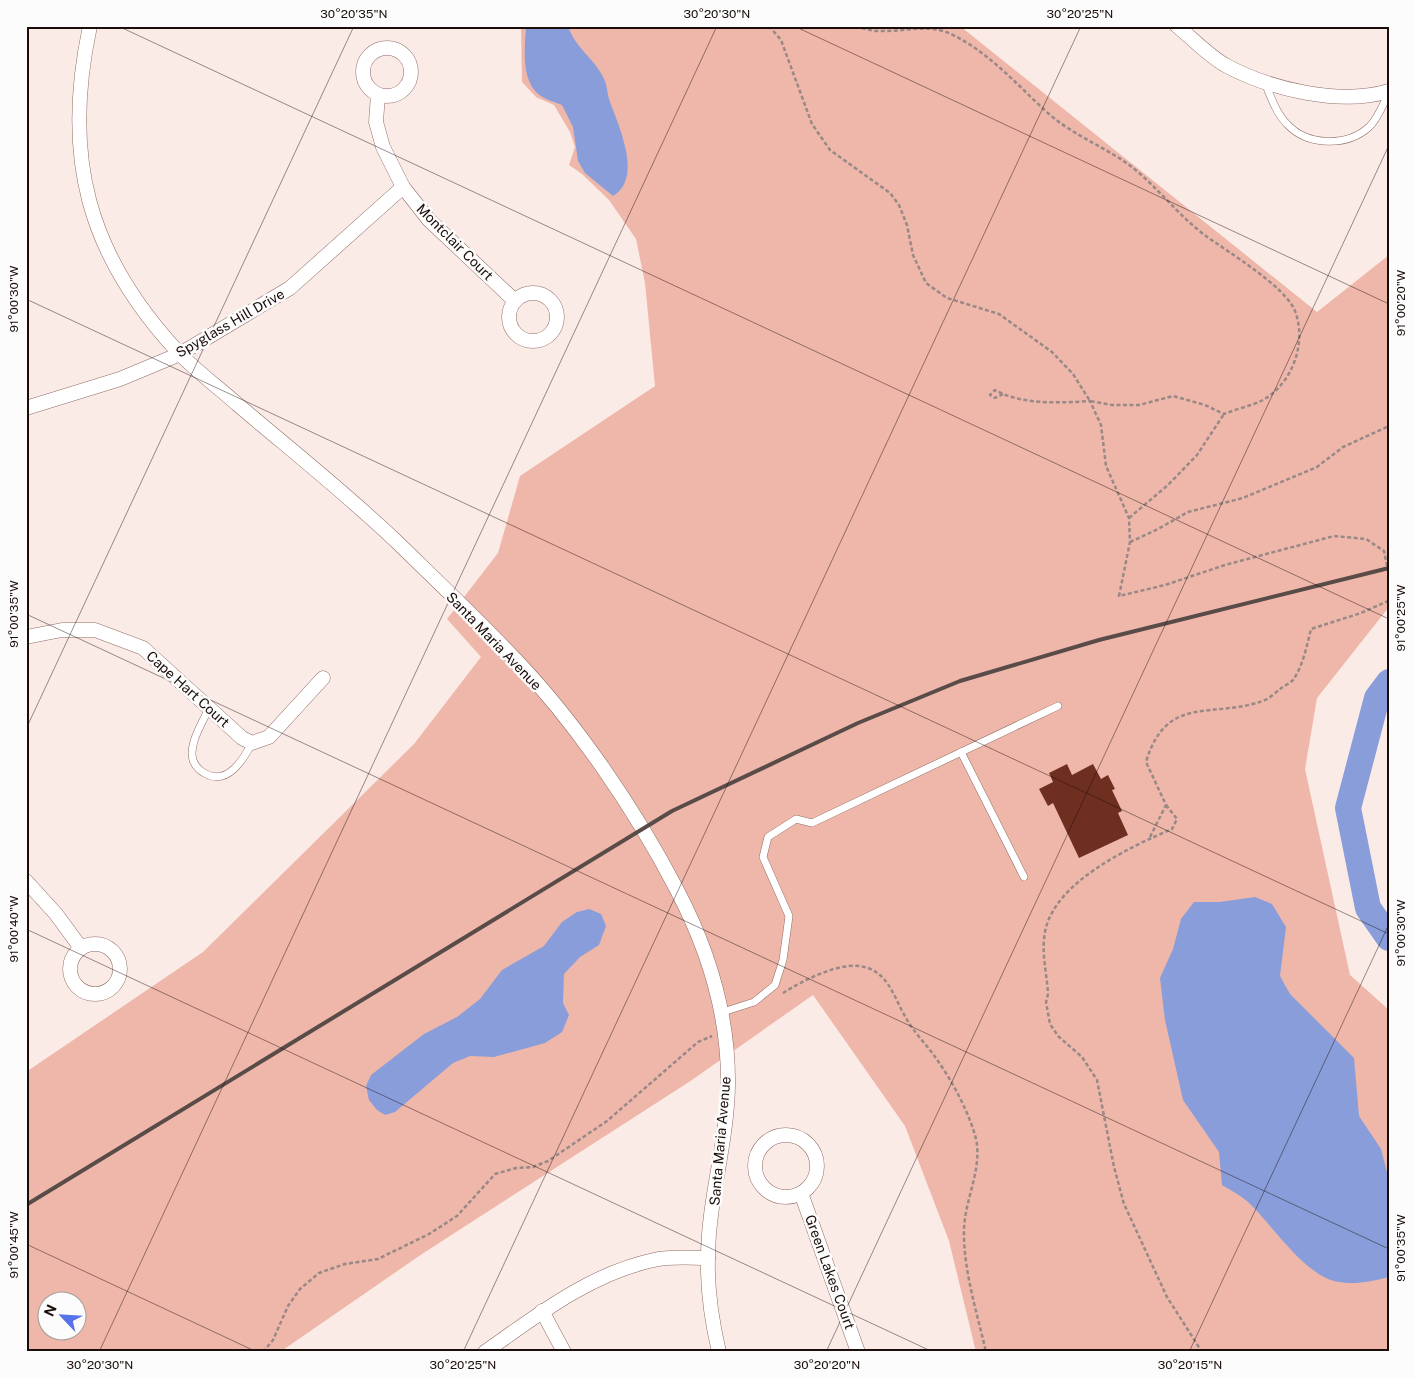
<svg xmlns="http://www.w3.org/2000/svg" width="1415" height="1378" font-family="'Public Sans',sans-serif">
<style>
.green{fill:#efb7aa;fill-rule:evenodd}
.water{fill:#889dda}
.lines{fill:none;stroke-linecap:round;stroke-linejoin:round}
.river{stroke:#889dda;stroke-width:26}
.building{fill:#6e2f21}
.lane-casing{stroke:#906d65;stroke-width:8}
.street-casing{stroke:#906d65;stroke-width:15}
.path{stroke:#988986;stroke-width:2.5;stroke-dasharray:4 2.5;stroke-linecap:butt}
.lane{stroke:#fff;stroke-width:7}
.street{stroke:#fff;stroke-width:14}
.rail{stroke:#594b48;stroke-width:4}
.ticks{fill:none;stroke:#1a0d0a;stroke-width:1;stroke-opacity:0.45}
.labels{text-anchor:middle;stroke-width:5;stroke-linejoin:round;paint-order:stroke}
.street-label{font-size:14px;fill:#1a0d0a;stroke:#fcfcfc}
.neatline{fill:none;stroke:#1a0d0a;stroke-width:2}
.ticks-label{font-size:12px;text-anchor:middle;fill:#1a0d0a}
</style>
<rect width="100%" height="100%" fill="#fbebe7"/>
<!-- green -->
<path class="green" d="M521,26H960L1317,312L1389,255V607L1317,698L1305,769L1350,975L1389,1010V1352H976L949,1241L905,1126L813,995L689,1082L422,1254L280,1352H26V1072L203,952L414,744L481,657L447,619L498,553L520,476L655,386L645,283L636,239L609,200L582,174L569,165L575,147L570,132L554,105L536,97L522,82ZM48,1300H78V1330H48Z"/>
<!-- water -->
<g class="water">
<path d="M526,26H568C575,48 594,58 603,77C607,83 607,92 609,99C618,125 644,178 613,196L585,173L578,161L573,127L562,105C555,102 547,100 541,96C520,82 525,47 526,26Z"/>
<path d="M1255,897L1272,904L1286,927L1280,976L1290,994L1354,1058L1359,1116L1381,1149L1389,1180V1277C1373,1281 1355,1285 1339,1282C1306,1278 1272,1224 1248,1202C1240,1195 1230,1190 1222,1185L1219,1152L1183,1100L1165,1020L1160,978L1173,949L1181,919L1194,902H1220Z"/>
<polygon points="589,909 601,914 606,926 599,945 580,957 564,974 563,1003 569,1015 562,1032 545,1043 494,1057 470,1056 453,1063 395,1112 385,1115 377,1110 369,1100 366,1086 371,1075 424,1034 457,1017 480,999 502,970 544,946 562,922 577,912"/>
</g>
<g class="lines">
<!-- river -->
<polyline class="river" points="1389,682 1377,698 1348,808 1368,908 1389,938"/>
</g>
<!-- building -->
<polygon class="building" points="1067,764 1072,775 1093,764 1101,779 1108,775 1115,789 1112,790 1122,811 1118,813 1128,835 1079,858 1053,803 1048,806 1039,789 1053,782 1049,773"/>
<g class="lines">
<!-- lane casing -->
<g class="lane-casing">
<g id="lane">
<path d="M1265,83C1271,97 1276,113 1287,124C1307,146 1347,147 1369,127C1378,119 1383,104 1389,93"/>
<path d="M209,708C203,722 188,744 193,760C195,766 200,771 206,774C228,785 243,760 252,743"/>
<polyline points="961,752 1024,877"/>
<polyline points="723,1012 754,1002 775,985 783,960 789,916 763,857 768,837 796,819 812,823 1058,706"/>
</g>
</g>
<!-- street casing -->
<g class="street-casing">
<g id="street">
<path d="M90,26C62,156 87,254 178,352C196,371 218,387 237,404C291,450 347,494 398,543C437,581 477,619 515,659C577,724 636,811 677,890C709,951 729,1018 728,1086C727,1144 708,1201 708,1258C707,1289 712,1322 719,1352"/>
<path d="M1177,26C1193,39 1208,55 1225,65C1269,89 1340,106 1389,91"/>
<circle cx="387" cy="72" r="24"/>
<polyline points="378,95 376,122 383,147 403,187 429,220 515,301"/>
<circle cx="533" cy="317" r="24"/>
<polyline points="26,408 120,379 180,354 290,288 403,187"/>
<polyline points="26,637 62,630 95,630 143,648 242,738 252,743 269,737 323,678"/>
<polyline points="26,881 56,914 81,948"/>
<circle cx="95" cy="969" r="25"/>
<circle cx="786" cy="1166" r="31"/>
<polyline points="801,1193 858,1352"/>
<polyline points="542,1311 564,1352"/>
<path d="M485,1352C536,1316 591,1273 654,1260C670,1256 690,1258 708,1258"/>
</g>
</g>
<!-- path -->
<g class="path">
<path d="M769,26L781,40L812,124L830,150L890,193L899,205L907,225L913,255L926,283L947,298L999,314L1052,352L1073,374L1090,401L1112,405H1139L1173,396L1205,405L1224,414C1236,409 1251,406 1263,400C1293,383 1307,342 1295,311C1286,287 1228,252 1206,236C1177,215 1155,183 1125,162C1100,145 1072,134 1049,114C1018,86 991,54 953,35C923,19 887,40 857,26"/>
<path d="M1003,394L995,398L990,395L995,390C1021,405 1061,403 1090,401L1101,425L1106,466L1129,518L1130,542L1119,596L1165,585L1225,565L1334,536L1366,539L1384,551L1389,575"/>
<polyline points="1129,518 1168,485 1197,455 1224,414"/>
<polyline points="1130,542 1158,529 1188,512 1243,498 1317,467 1343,447 1389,426"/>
<path d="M1166,805L1177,819L1172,829C1130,847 1054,882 1045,932C1041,952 1047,974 1048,994L1046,1002L1050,1024L1058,1036L1082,1057L1097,1080L1114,1167L1124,1204L1167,1297L1202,1352"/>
<path d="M1150,837L1166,805L1146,762C1167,692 1214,720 1265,700C1270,698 1276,692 1280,689C1284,686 1290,683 1293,680C1303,666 1307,645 1311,629L1361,613L1388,601L1389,596"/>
<path d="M783,993C804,980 843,959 868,968C890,976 895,1000 906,1018C913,1031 924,1042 933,1054C950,1077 967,1108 975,1135C984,1166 965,1198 964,1229C963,1270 977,1312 986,1352"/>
<polyline points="263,1352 273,1340 288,1306 300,1289 319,1273 345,1264 378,1259 429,1234 457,1216 495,1174 516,1168 533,1167 548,1161 607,1121 698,1042 712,1036"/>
</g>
<!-- lane -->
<use href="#lane" class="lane"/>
<!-- street -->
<use href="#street" class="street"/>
<!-- rail -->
<polyline class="rail" points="26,1205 672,811 858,723 960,681 1099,640 1389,568"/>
</g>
<!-- ticks -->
<path class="ticks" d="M118,26L1389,619M794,26L1389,304M26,299L1389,934M26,614L1389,1249M26,729L354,26M26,929L933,1352M26,1244L257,1352M99,1352L717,26M463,1352L1081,26M826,1352L1389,145M1189,1352L1389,924"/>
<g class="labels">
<!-- street labels -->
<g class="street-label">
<text transform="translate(455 242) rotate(45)" y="5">Montclair Court</text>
<text transform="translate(230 323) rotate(-30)" y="5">Spyglass Hill Drive</text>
<text transform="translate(494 641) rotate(46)" y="5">Santa Maria Avenue</text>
<text transform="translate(188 689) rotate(42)" y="5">Cape Hart Court</text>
<text transform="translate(720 1141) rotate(-85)" y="5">Santa Maria Avenue</text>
<text transform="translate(830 1272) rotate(70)" y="5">Green Lakes Court</text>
</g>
</g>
<!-- border -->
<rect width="1415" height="1378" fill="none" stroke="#fcfcfc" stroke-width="55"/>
<!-- north arrow -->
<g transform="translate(62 1316) rotate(295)"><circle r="24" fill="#fcfcfc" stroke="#a29c9b"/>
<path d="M0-4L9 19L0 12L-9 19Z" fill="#5672e8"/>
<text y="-8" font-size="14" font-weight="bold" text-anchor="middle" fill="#1a0d0a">N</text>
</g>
<rect x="28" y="28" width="1360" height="1322" class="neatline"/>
<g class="ticks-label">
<text x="354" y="18">30°20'35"N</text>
<text x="717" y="18">30°20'30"N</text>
<text x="1080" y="18">30°20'25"N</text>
<text transform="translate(14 299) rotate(-90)" y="4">91°00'30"W</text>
<text transform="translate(1401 303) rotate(-90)" y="4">91°00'20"W</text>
<text transform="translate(14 614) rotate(-90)" y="4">91°00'35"W</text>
<text transform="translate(1401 618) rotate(-90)" y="4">91°00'25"W</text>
<text transform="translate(14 929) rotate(-90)" y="4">91°00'40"W</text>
<text transform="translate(1401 933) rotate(-90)" y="4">91°00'30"W</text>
<text transform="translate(14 1245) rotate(-90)" y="4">91°00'45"W</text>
<text transform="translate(1401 1248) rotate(-90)" y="4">91°00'35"W</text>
<text x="100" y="1369">30°20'30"N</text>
<text x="463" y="1369">30°20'25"N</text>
<text x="827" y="1369">30°20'20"N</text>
<text x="1190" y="1369">30°20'15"N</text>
</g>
</svg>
